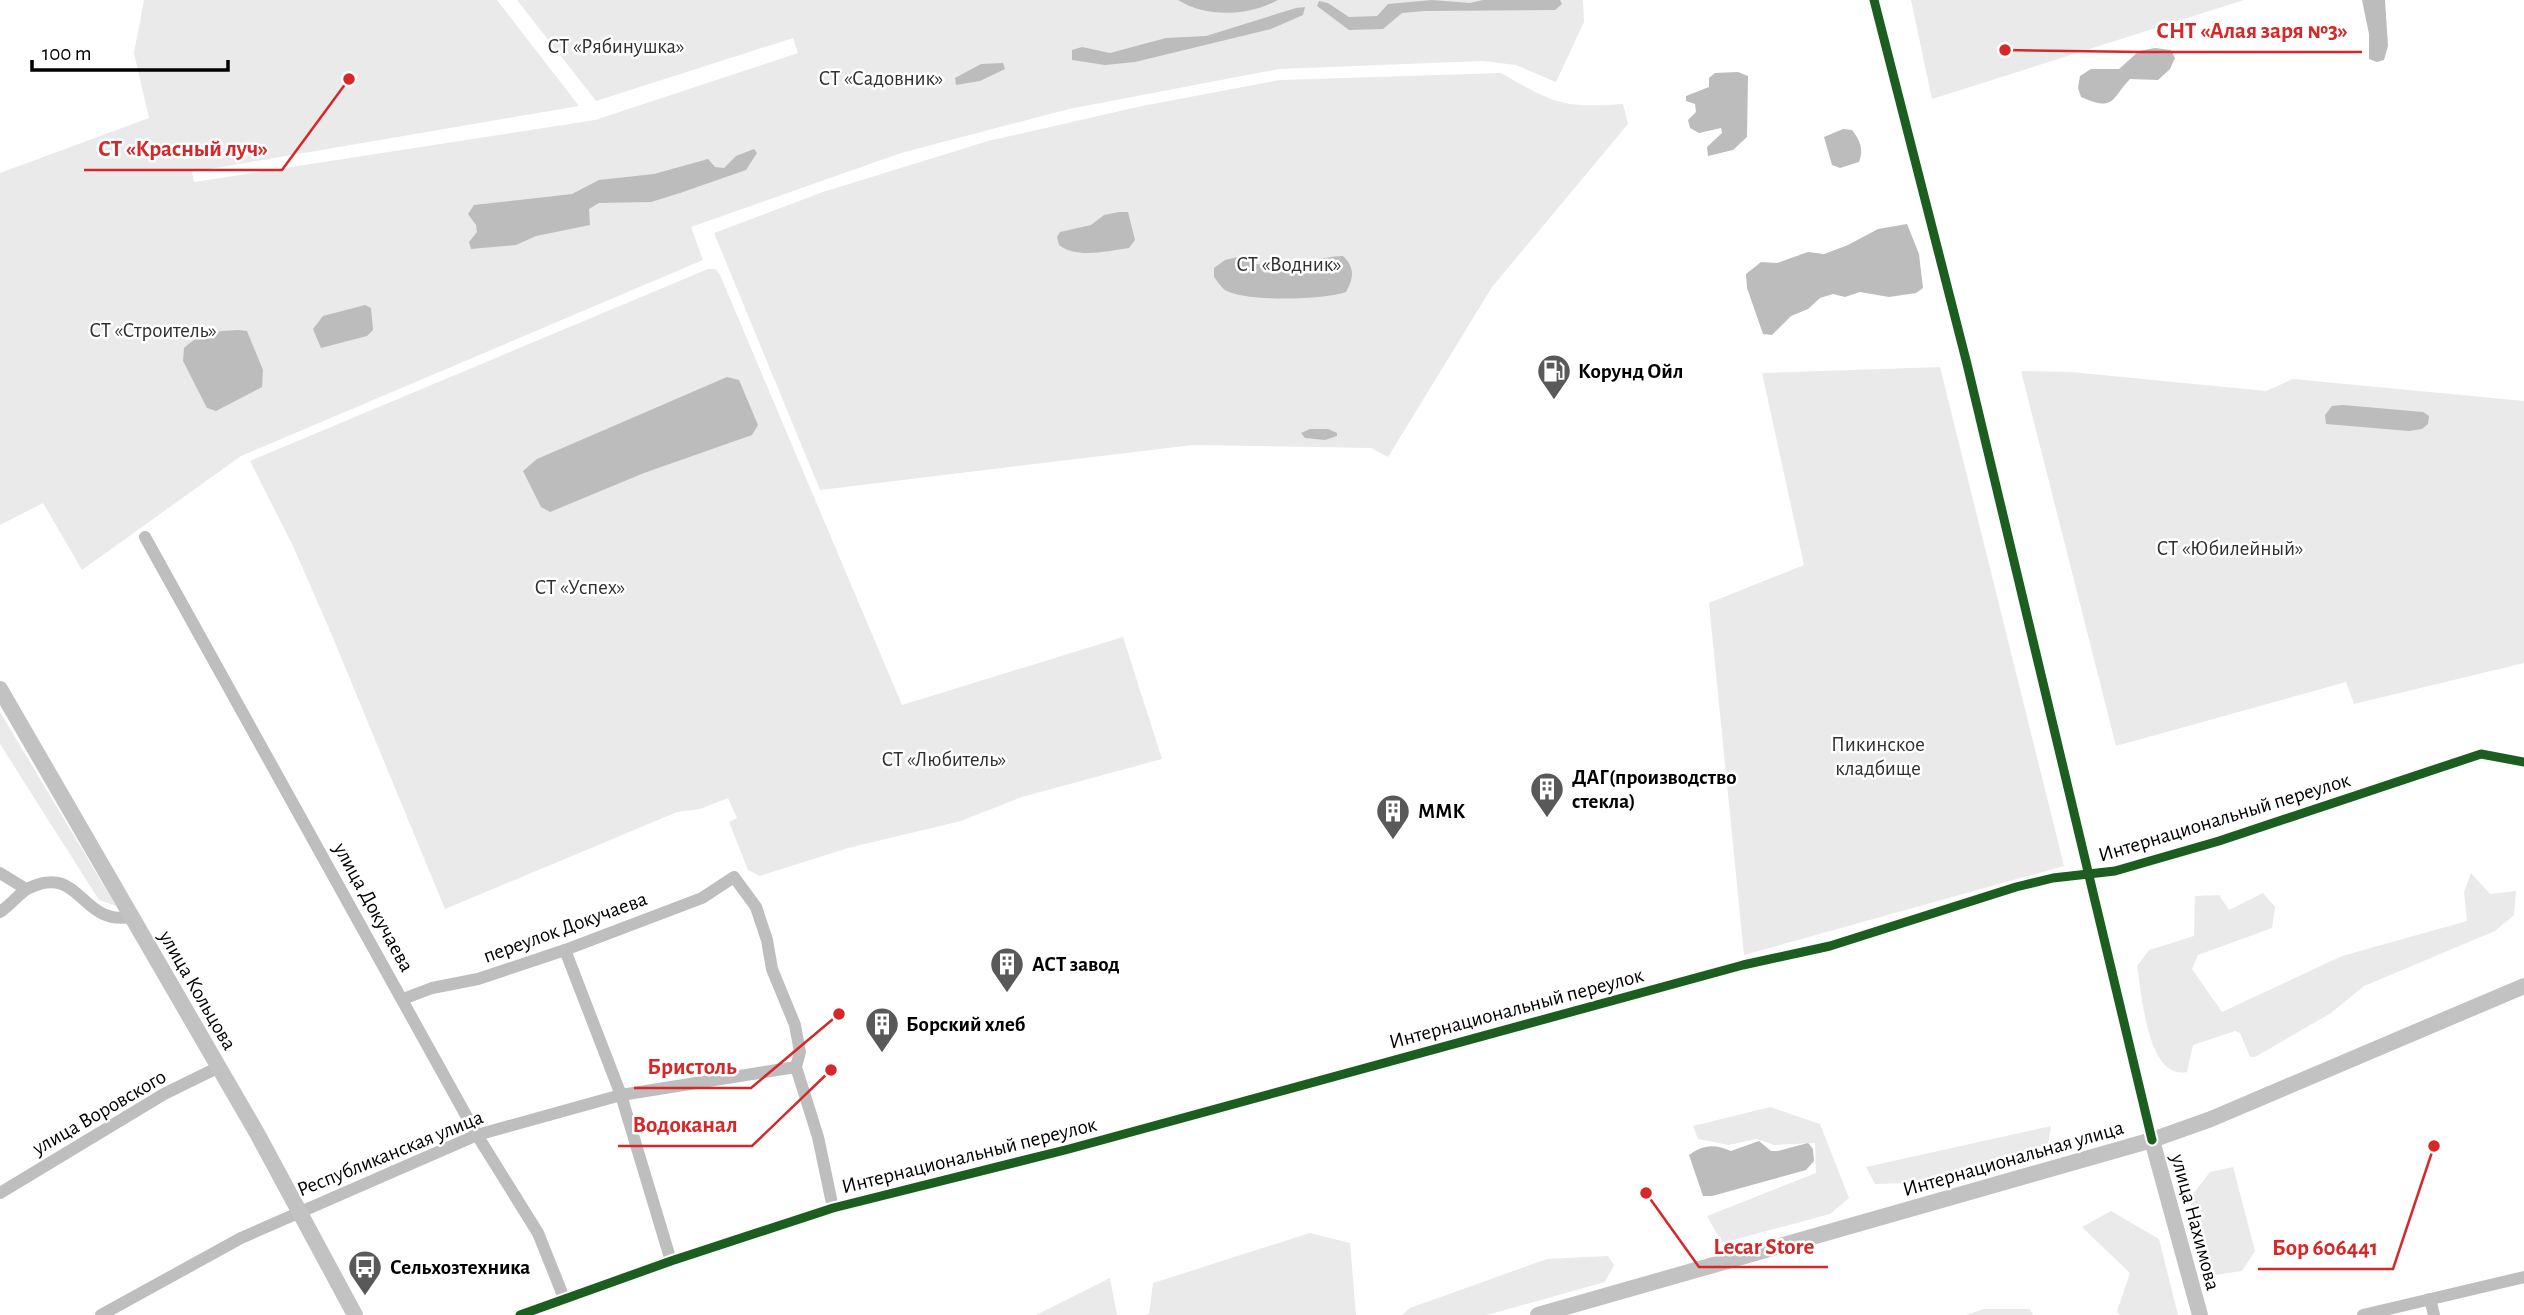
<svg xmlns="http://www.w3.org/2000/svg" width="2524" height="1315" font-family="'Alegreya Sans',sans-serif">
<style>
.green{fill:#eaeaea}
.water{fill:#bcbcbc}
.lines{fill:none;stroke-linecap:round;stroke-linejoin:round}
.minor{stroke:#bebebe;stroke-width:12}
.secondary{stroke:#c2c2c2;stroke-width:16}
.cycleway-casing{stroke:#fff;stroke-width:13}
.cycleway{stroke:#1b5e20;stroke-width:9}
.labels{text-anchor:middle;stroke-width:5;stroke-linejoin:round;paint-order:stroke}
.park-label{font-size:21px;fill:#303030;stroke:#fff}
.poi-label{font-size:21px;font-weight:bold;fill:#000;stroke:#fff;text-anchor:start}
.street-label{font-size:21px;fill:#000;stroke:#fff}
.leader{fill:none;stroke:#d62828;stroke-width:2.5}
.callout-dot{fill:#d62828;stroke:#fff;stroke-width:2.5}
.callout-label{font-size:23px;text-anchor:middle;font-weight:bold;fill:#d62828;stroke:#fff;stroke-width:5;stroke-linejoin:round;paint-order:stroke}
</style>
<rect width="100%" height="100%" fill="#fff"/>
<!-- green -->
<g class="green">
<polygon points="144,0 497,0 579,106 192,172 194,182 595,120 798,53 793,38 596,101 517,0 1583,0 1584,22 1556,82 1516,65 1483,61 1279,69 1069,109 901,153 691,227 703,260 241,456 82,570 43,503 0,525 0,173 149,118 134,53"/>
<polygon points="1911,0 2244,0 1932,99"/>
<path d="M1501,73C1555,104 1561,108 1623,104L1628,124L1492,287L1388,457L1371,448L1193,445L820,490L714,233L823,192L988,141L1142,106L1280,80Z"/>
<polygon points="708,269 716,269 720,275 902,705 1123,637 1162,759 1022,797 961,821 848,848 760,876 748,870 729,822 737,818 728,798 700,809 677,812 445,909 331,633 293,546 250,461"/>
<polygon points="1940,367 2064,866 1744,955 1709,603 1804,565 1762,373"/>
<polygon points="2021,371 2071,372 2266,391 2293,379 2524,401 2524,663 2354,704 2346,682 2116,746"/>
<polygon points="0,712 116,906 99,900 0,744"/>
<path d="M2471,873L2490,894L2516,891L2514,915L2495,931L2364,986L2331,1013L2255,1057H2250L2240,1033L2235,1031L2193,1045L2187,1072C2147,1080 2142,994 2137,966L2149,950L2194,936L2195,896L2219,895L2229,910L2263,893L2275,907L2272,928L2198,955L2192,969L2222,1012L2342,956L2467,921L2464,892Z"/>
<polygon points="1770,1107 1820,1124 1849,1198 1830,1214 1722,1243 1707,1216 1816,1173 1815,1143 1774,1145 1757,1139 1729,1145 1698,1139 1693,1126"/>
<polygon points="2051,1126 2048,1144 1910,1183 1875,1184 1866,1167"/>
<polygon points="2233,1167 2255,1251 2242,1271 2215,1275 2204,1257 2190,1198 2210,1172"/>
<polygon points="2111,1211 2159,1239 2178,1315 2120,1315 2117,1311 2130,1273 2082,1227"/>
<polygon points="1310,1233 1350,1243 1356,1315 1145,1315 1149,1314 1153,1283"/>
<polygon points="1608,1256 1614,1265 1605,1282 1487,1315 1402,1315 1410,1308 1547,1259"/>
<polygon points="1110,1278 1117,1315 1036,1315"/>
<polygon points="1983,1309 2030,1309 2033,1315 1967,1315"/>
</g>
<!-- water -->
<g class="water">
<path d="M1178,0H1278C1248,16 1207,18 1178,0Z"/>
<polygon points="1432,0 1470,3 1483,0 1560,0 1562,4 1555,10 1425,11 1402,13 1383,29 1349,30 1317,6 1319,1 1328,3 1349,17 1377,16 1388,4"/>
<polygon points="2362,0 2385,0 2388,46 2384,60 2377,62 2369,59 2369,34"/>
<polygon points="1296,8 1305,7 1303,15 1271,29 1135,62 1105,65 1072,60 1072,50 1082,47 1110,53 1166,38 1206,36"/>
<path d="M2155,48L2171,50L2175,58L2170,69L2158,80L2130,79C2111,99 2115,112 2081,97L2078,88L2080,76L2091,69H2119L2139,51Z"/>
<polygon points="1003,63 1005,69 980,81 956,85 955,78 981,64"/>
<polygon points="1738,72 1748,76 1747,137 1733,150 1708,156 1707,147 1722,133 1721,128 1699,133 1690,128 1688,120 1696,112 1695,104 1686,101 1686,96 1709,87 1709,78 1715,73"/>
<path d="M1843,129L1852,130C1860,140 1864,150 1859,162L1840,168L1832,165L1824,137Z"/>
<polygon points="754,149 757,153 746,170 680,193 651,202 599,203 589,209 590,225 536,236 516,245 471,249 469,242 477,232 476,225 468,214 474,205 572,194 599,180 654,174 708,159 715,167 724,168 736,156"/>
<path d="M1119,212H1128L1135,240L1129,248C1108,251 1076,259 1059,245L1057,237L1060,232L1091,225L1104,215Z"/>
<polygon points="1907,224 1919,254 1923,288 1916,293 1889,297 1860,292 1845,297 1833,294 1820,298 1808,309 1791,316 1772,335 1763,334 1747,288 1746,274 1761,262 1777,263 1808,252 1824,254 1848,245 1878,229"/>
<path d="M1343,256C1355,268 1354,277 1346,292C1324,300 1244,302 1225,290C1221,287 1217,281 1214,277V268L1225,260L1238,257C1266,275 1311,257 1343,256Z"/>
<polygon points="365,305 371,308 373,330 367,336 321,348 313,329 323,316"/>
<path d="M238,330L247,331L263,370L262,387L216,411L207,408L183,361L184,348C201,332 215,331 238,330Z"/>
<polygon points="727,377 739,380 758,425 752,435 644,473 550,512 541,507 523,471 537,459"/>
<polygon points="2343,405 2423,412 2429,416 2428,424 2422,429 2409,431 2326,424 2325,415 2332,406"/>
<polygon points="1310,429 1328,429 1337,433 1337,436 1325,440 1305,438 1301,433"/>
<path d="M1759,1141L1771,1151H1778L1808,1143L1813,1149L1814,1161L1806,1170L1712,1196H1703L1689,1155C1704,1144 1715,1144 1731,1151Z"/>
</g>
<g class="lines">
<!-- minor -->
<g class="minor">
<polyline points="1874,0 1967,364 2152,1140"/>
<polyline points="145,537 477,1135 538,1233 564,1298"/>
<polyline points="0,873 26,889"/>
<path d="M0,912C11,905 20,892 29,888C81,863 80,926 131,917"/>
<polyline points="565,950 621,1095 671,1261"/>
<polyline points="403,999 432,988 478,979 565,950 702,898 734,877 756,907 767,940 772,969 795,1025 800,1052 796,1067 818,1137 833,1208"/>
<polyline points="0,1193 164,1094 219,1067"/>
<polyline points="2430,1299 2434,1315"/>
<polyline points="101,1315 241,1238 477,1135 621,1095 796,1067"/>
<polyline points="520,1315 671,1261 833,1208 1069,1149 1743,965 1830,946 2016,887 2053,878 2115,871 2219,841 2481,754 2524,762"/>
<polyline points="2363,1315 2524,1277"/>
</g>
<!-- secondary -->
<g class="secondary">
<polyline points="0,689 258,1135 355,1315"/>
<polyline points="2152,1140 2200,1315"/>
<polyline points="1538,1315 2152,1140 2211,1119 2524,986"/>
</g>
<!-- cycleway casing -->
<g class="cycleway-casing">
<g id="cycleway">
<polyline points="1874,0 1967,364 2152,1140"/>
<polyline points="520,1315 671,1261 833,1208 1069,1149 1743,965 1830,946 2016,887 2053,878 2115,871 2219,841 2481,754 2524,762"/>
</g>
</g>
<!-- cycleway -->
<use href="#cycleway" class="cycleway"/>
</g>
<!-- icons -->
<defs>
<g id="fuel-pin" transform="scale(1.75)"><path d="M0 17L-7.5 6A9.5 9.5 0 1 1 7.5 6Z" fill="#595959" stroke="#fff"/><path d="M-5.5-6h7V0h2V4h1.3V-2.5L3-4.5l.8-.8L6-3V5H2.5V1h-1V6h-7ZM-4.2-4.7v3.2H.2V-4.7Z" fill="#fff"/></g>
<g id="building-pin" transform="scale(1.75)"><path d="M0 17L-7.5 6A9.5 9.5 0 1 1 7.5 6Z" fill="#595959" stroke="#fff"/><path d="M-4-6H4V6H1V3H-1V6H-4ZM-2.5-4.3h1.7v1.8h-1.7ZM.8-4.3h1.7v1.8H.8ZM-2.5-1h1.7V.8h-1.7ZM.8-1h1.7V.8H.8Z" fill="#fff"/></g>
<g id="bus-pin" transform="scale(1.75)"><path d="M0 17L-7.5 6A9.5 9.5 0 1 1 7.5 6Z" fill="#595959" stroke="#fff"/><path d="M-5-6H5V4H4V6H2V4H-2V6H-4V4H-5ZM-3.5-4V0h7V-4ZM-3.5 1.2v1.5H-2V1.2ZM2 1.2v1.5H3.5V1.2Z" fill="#fff"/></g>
</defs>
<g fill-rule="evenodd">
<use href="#fuel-pin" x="1554" y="371"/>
<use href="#building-pin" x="1547" y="789"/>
<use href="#building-pin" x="1393" y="811"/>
<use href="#building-pin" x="1007" y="964"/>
<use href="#building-pin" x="882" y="1024"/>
<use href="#bus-pin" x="365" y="1267"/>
</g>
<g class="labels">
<!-- park labels -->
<g class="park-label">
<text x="616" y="53">СТ «Рябинушка»</text>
<text x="881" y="85">СТ «Садовник»</text>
<text x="1289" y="271">СТ «Водник»</text>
<text x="153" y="337">СТ «Строитель»</text>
<text x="2230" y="555">СТ «Юбилейный»</text>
<text x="580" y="594">СТ «Успех»</text>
<text x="1878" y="751">Пикинское<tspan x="1878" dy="24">кладбище</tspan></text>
<text x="944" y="766">СТ «Любитель»</text>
</g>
<!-- poi labels -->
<g class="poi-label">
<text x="1578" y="378">Корунд Ойл</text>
<text x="1572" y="784">ДАГ(производство<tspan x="1572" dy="24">стекла)</tspan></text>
<text x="1418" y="818">ММК</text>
<text x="1032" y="971">АСТ завод</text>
<text x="906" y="1031">Борский хлеб</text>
<text x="390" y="1274">Сельхозтехника</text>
</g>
<!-- street labels -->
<g class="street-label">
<text transform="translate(2224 817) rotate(-17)" y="7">Интернациональный переулок</text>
<text transform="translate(374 907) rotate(61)" y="7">улица Докучаева</text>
<text transform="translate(565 927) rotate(-20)" y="7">переулок Докучаева</text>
<text transform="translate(198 990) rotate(60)" y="7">улица Кольцова</text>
<text transform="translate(1516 1008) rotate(-15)" y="7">Интернациональный переулок</text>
<text transform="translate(99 1112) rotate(-30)" y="7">улица Воровского</text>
<text transform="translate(390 1153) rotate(-22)" y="7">Республиканская улица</text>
<text transform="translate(969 1155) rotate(-14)" y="7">Интернациональный переулок</text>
<text transform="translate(2013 1158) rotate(-16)" y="7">Интернациональная улица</text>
<text transform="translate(2196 1222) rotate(75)" y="7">улица Нахимова</text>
</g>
</g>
<!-- callouts -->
<path class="leader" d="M2005 50L2142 52H2362M349 79L282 170H84M839 1014L751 1088H634M831 1070L752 1146H618M1646 1193L1699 1267H1828M2434 1146L2393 1269H2258"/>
<g class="callout-dot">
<circle cx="2005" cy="50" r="7"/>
<circle cx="349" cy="79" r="7"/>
<circle cx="839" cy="1014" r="7"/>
<circle cx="831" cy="1070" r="7"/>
<circle cx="1646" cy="1193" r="7"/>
<circle cx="2434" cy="1146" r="7"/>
</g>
<g class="callout-label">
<text x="2252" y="38">СНТ «Алая заря №3»</text>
<text x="183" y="156">СТ «Красный луч»</text>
<text x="692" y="1074">Бристоль</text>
<text x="685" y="1132">Водоканал</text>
<text x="1764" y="1254">Lecar Store</text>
<text x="2325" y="1255">Бор 606441</text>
</g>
<!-- scale -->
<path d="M32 60v10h196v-10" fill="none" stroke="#000000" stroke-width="3.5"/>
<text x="42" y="60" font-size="21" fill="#000000" stroke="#ffffff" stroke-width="5" paint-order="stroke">100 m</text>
</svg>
